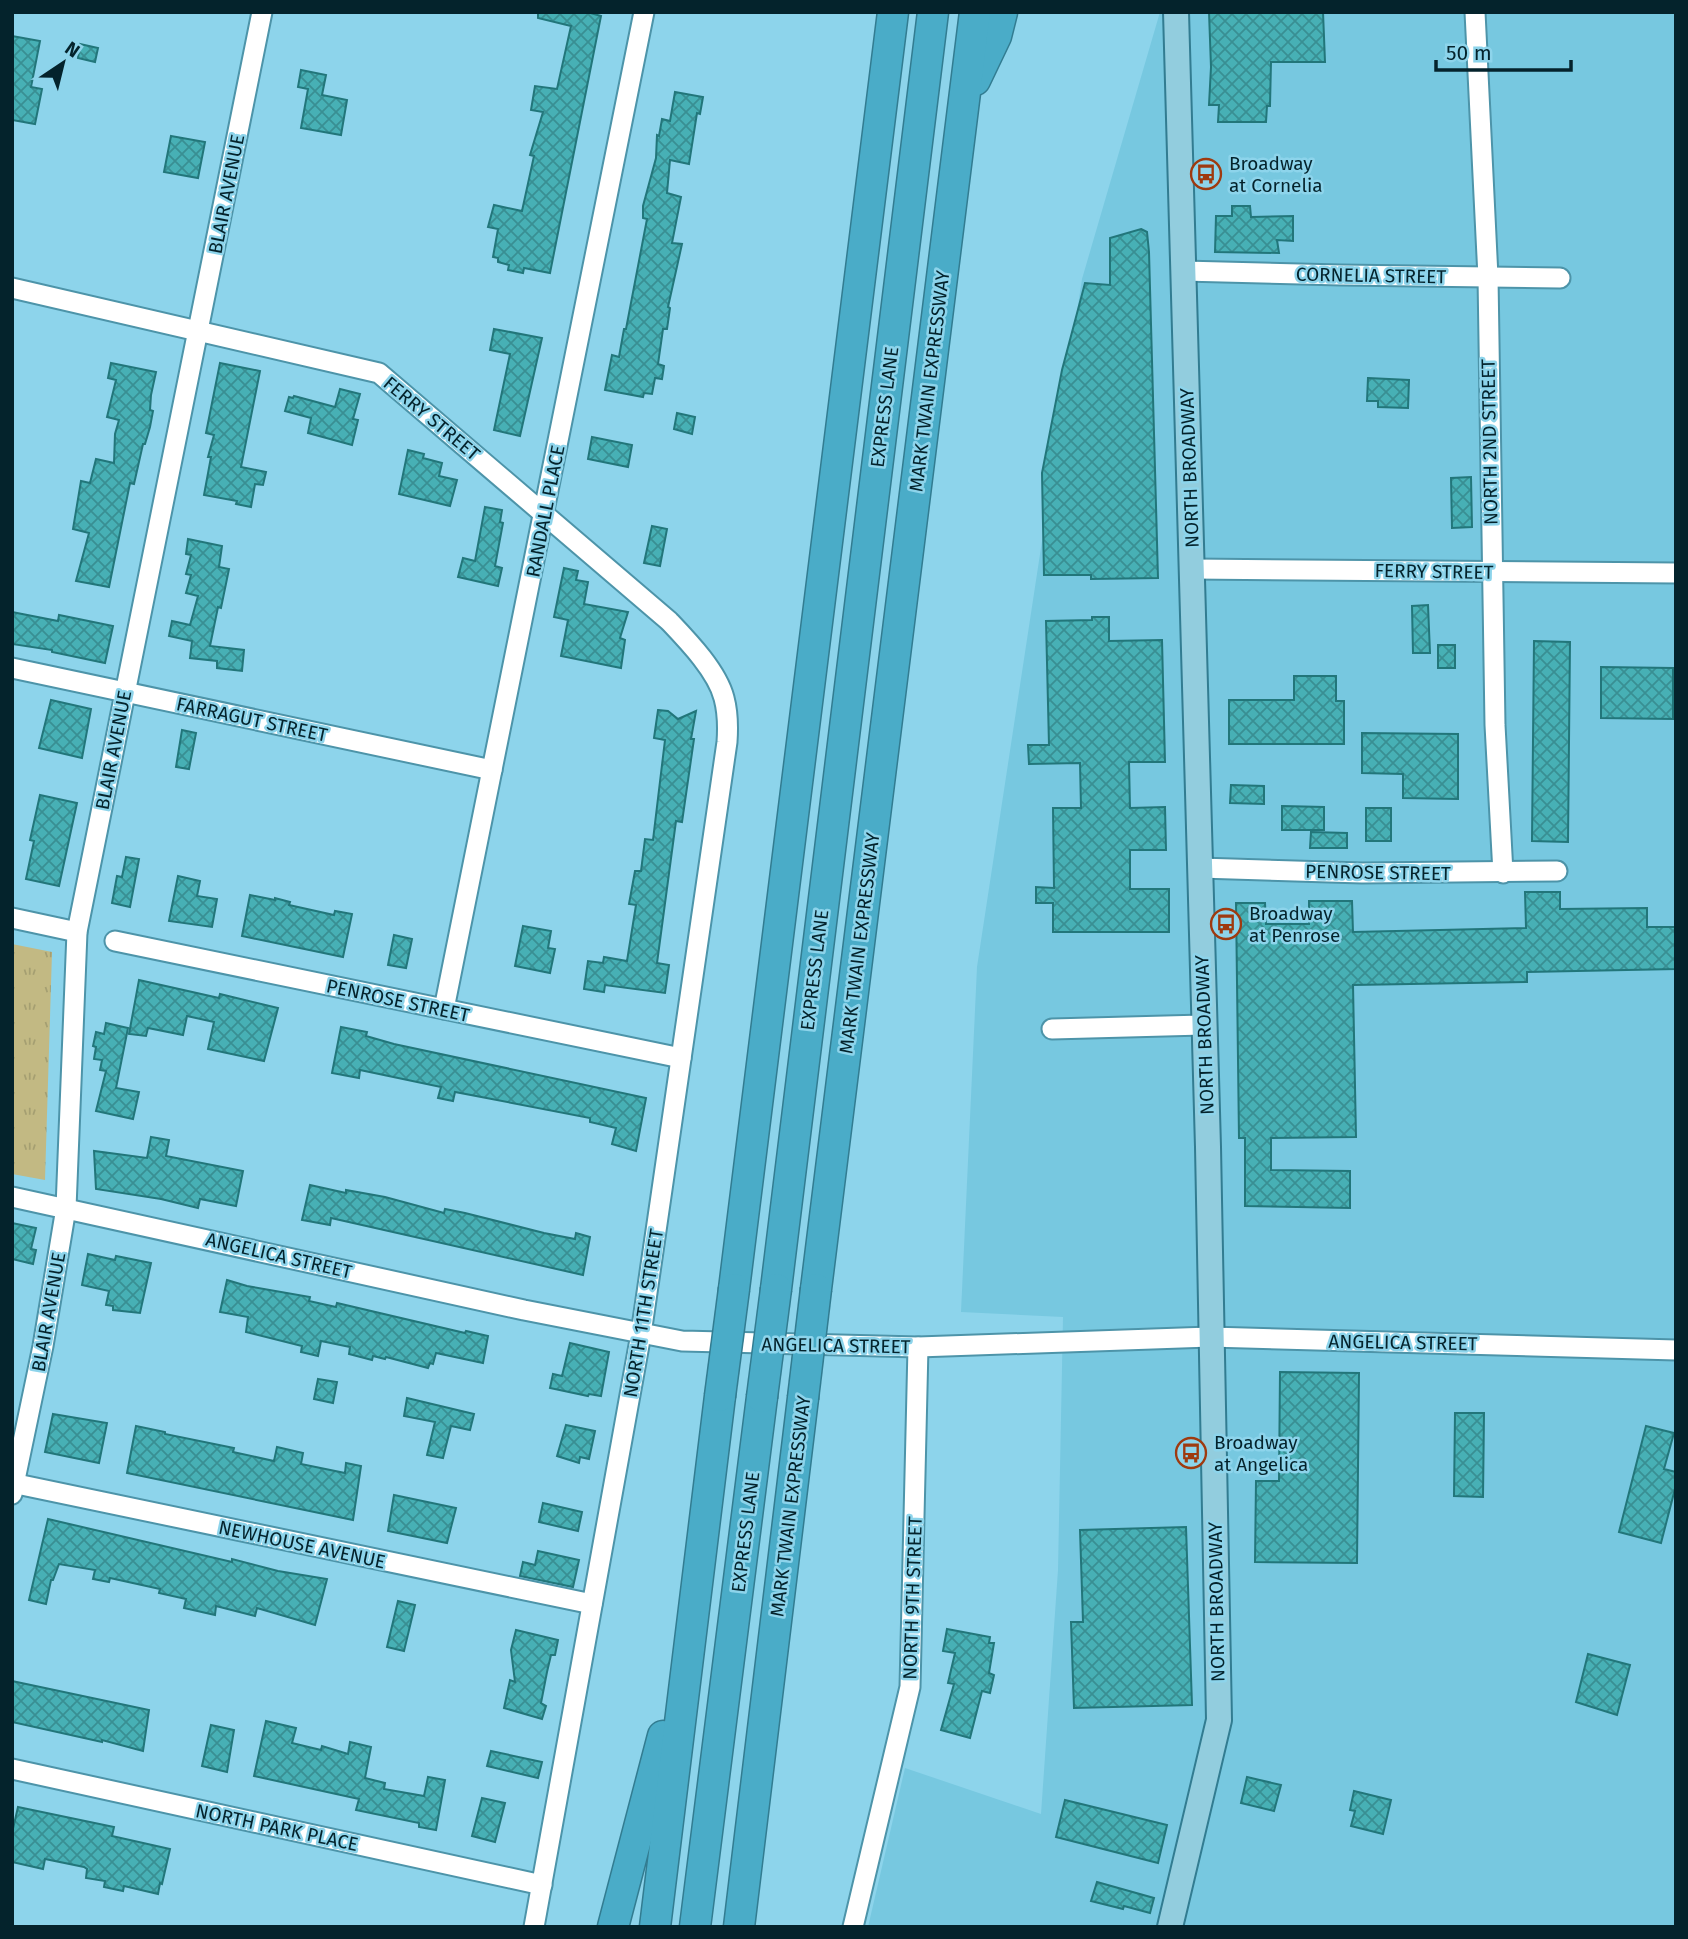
<svg xmlns="http://www.w3.org/2000/svg" width="1688" height="1939" font-family="'Fira Sans',sans-serif">
<style>
.built{fill:#77c8e0}
.park{fill:url(#park-tufts)}
.building{fill:url(#building-cross-hatch);stroke:#22767a;stroke-width:2}
.lines{fill:none;stroke-linecap:round;stroke-linejoin:round}
.minor-casing{stroke:#4d94a9;stroke-width:23}
.major-casing{stroke:#327c91;stroke-width:28}
.highway-casing{stroke:#327c91;stroke-width:33}
.minor{stroke:#fff;stroke-width:19}
.major{stroke:#92cdde;stroke-width:24}
.highway{stroke:#4aacc8;stroke-width:30}
.highway-bridge-casing{stroke:#327c91;stroke-width:33;stroke-linecap:butt}
.highway-bridge{stroke:#4aacc8;stroke-width:30}
.labels{text-anchor:middle;stroke-width:5;stroke-linejoin:round;paint-order:stroke}
.poi-label{font-size:19px;fill:#04232c;stroke:#8dd4eb;text-anchor:start}
.street-label{font-size:19px;fill:#04232c;stroke:#8dd4eb}
</style>
<defs>
<pattern id="park-tufts" width="24" height="20" patternUnits="userSpaceOnUse" patternTransform="scale(1.75)"><rect width="24" height="20" fill="#c2b983"/><path d="M3 7l-1-3M5 7V3M7 7l1-3M15 17l-1-3M17 17v-4M19 17l1-3" fill="none" stroke="#a59f71"/></pattern>
<pattern id="building-cross-hatch" width="8" height="8" patternUnits="userSpaceOnUse" patternTransform="scale(1.75)"><rect width="8" height="8" fill="#47b0b5"/><path d="M0 0l8 8M0 8l8-8" fill="none" stroke="#398f93"/></pattern>
</defs>
<rect width="100%" height="100%" fill="#8dd4eb"/>
<!-- built -->
<polygon class="built" points="1160,12 1676,12 1676,1927 868,1927 905,1768 1041,1814 1058,1570 1063,1317 961,1312 977,967 1082,279"/>
<!-- park -->
<polygon class="park" points="12,944 52,952 45,1180 12,1174"/>
<!-- building -->
<g class="building">
<polygon points="538,12 587,12 601,16 550,273 524,268 523,273 508,270 509,265 498,262 498,258 493,257 498,229 488,227 494,205 522,211 534,156 530,155 543,112 531,110 535,86 557,89 571,26 538,18"/>
<polygon points="1209,12 1323,12 1325,62 1271,62 1270,106 1267,106 1266,122 1218,122 1219,105 1209,105 1211,67"/>
<polygon points="12,36 40,41 31,87 42,89 35,124 12,120"/>
<polygon points="80,44 98,48 95,62 78,58"/>
<polygon points="301,70 326,75 322,95 347,100 341,135 301,128 308,89 298,87"/>
<polygon points="675,92 703,97 700,114 697,113 689,164 670,160 667,193 681,197 672,243 682,244 668,307 670,308 667,329 663,329 658,364 664,366 662,379 655,378 652,394 644,393 643,397 605,390 612,355 619,357 624,329 626,329 647,219 643,218 643,206 656,158 657,135 659,136 662,119 670,121"/>
<polygon points="171,136 205,142 198,178 164,172"/>
<polygon points="1232,206 1250,206 1251,217 1293,216 1293,241 1277,240 1279,253 1215,252 1216,216 1232,216"/>
<polygon points="1141,229 1147,232 1149,252 1158,578 1091,579 1091,575 1044,575 1042,473 1062,370 1085,283 1110,285 1110,238"/>
<polygon points="494,329 542,338 520,436 494,430 510,354 490,350"/>
<polygon points="111,363 156,372 151,395 150,410 153,411 150,427 145,444 143,444 134,484 130,483 109,587 76,581 89,533 73,529 81,481 90,483 96,459 114,463 115,434 119,420 107,417 116,380 108,378"/>
<polygon points="220,363 260,371 241,467 266,472 263,485 255,484 251,507 236,504 237,501 204,495 211,457 208,457 214,435 206,433"/>
<polygon points="1368,378 1409,380 1408,408 1378,407 1378,401 1367,401"/>
<polygon points="340,389 360,394 353,419 358,420 352,445 308,433 311,418 285,411 289,397 293,398 294,396 335,407"/>
<polygon points="677,413 695,417 692,434 674,429"/>
<polygon points="592,437 632,445 628,467 588,459"/>
<polygon points="408,450 424,454 423,458 442,463 439,476 457,480 450,506 399,494"/>
<polygon points="1471,477 1472,527 1452,528 1451,478"/>
<polygon points="485,507 502,510 500,522 503,523 495,566 502,568 498,586 458,577 463,558 475,561"/>
<polygon points="652,526 667,529 660,566 644,563"/>
<polygon points="188,539 222,546 219,567 229,569 221,608 218,607 210,646 244,650 242,671 217,668 217,661 190,658 192,641 169,636 172,621 190,625 198,596 186,593 191,575 186,574 191,555 186,554"/>
<polygon points="564,568 578,571 576,580 588,582 584,604 628,612 620,638 625,640 621,668 561,656 568,620 554,617"/>
<polygon points="1428,605 1430,653 1413,653 1412,606"/>
<polygon points="12,612 58,621 59,615 113,626 105,663 52,652 52,650 12,644"/>
<polygon points="1092,617 1109,617 1109,641 1162,640 1165,762 1129,762 1130,808 1165,807 1166,850 1130,850 1130,889 1169,889 1169,932 1053,932 1053,903 1036,903 1036,887 1054,888 1053,808 1081,808 1080,763 1029,764 1028,745 1049,745 1046,621 1092,620"/>
<polygon points="1534,641 1570,642 1568,842 1532,841"/>
<rect x="1438" y="645" width="17" height="23"/>
<polygon points="1601,667 1673,668 1673,719 1601,718"/>
<polygon points="1294,676 1336,676 1336,701 1344,701 1344,744 1229,744 1229,700 1294,700"/>
<polygon points="51,700 91,709 82,758 39,748"/>
<polygon points="658,710 668,711 678,719 696,711 691,739 694,739 682,822 676,821 657,963 669,965 665,993 605,985 604,992 584,989 588,961 603,963 604,957 627,961 636,905 629,904 635,871 641,871 645,839 653,840 665,740 654,738"/>
<polygon points="182,730 196,733 189,769 176,767"/>
<polygon points="1362,733 1458,734 1458,799 1403,798 1403,774 1362,773"/>
<polygon points="1231,785 1264,786 1264,804 1230,803"/>
<polygon points="40,795 77,803 59,886 26,879 34,841 30,840"/>
<polygon points="1282,806 1324,807 1324,830 1282,830"/>
<rect x="1366" y="808" width="25" height="33"/>
<polygon points="1311,832 1347,833 1347,848 1310,848"/>
<polygon points="126,857 139,859 130,907 112,903 117,876 122,877"/>
<polygon points="178,876 200,881 197,896 217,899 212,927 169,921"/>
<polygon points="1525,892 1560,892 1560,909 1647,908 1647,927 1676,927 1676,969 1527,972 1527,982 1353,985 1356,1137 1271,1138 1271,1170 1350,1171 1350,1208 1245,1206 1245,1138 1239,1138 1236,903 1265,903 1266,924 1309,924 1309,901 1352,901 1353,932 1526,928"/>
<polygon points="250,895 275,900 275,898 290,902 289,905 334,915 335,911 352,914 343,957 242,936"/>
<polygon points="523,926 551,931 548,948 555,949 550,973 515,966"/>
<polygon points="394,935 412,939 406,968 388,965"/>
<polygon points="139,980 219,998 220,994 278,1008 264,1061 208,1049 214,1022 187,1016 183,1035 148,1028 146,1036 129,1034"/>
<polygon points="106,1023 128,1028 116,1088 139,1092 133,1119 96,1111 106,1071 100,1070 102,1060 94,1059 96,1047 93,1046 96,1032 104,1034"/>
<polygon points="341,1027 367,1032 366,1036 394,1044 646,1098 636,1151 612,1144 616,1128 590,1122 590,1118 455,1092 453,1101 438,1098 441,1087 360,1070 359,1078 332,1073"/>
<polygon points="151,1137 169,1140 166,1156 243,1171 236,1206 200,1199 198,1208 161,1199 96,1189 94,1151 147,1158"/>
<polygon points="310,1185 346,1193 346,1190 385,1197 444,1213 445,1209 465,1213 544,1233 575,1239 576,1233 590,1237 583,1275 331,1218 330,1225 302,1220"/>
<polygon points="12,1223 36,1228 31,1249 36,1250 33,1264 12,1259"/>
<polygon points="88,1254 115,1260 116,1256 151,1263 140,1313 113,1310 113,1306 106,1305 109,1291 82,1285"/>
<polygon points="227,1280 247,1286 310,1297 309,1301 336,1307 337,1303 465,1333 466,1331 488,1336 483,1363 436,1353 433,1364 430,1363 428,1368 386,1357 385,1359 373,1356 372,1360 349,1354 350,1347 321,1341 318,1356 301,1352 302,1346 246,1332 248,1317 220,1312"/>
<polygon points="570,1343 609,1352 601,1396 589,1394 588,1396 550,1388 553,1374 562,1376"/>
<polygon points="1280,1372 1359,1373 1357,1563 1255,1562 1256,1481 1279,1481"/>
<polygon points="318,1379 337,1382 333,1403 314,1399"/>
<polygon points="407,1398 474,1414 470,1430 451,1426 443,1458 427,1455 435,1422 404,1416"/>
<polygon points="1455,1413 1484,1413 1483,1497 1454,1496"/>
<polygon points="53,1414 107,1423 99,1463 45,1452"/>
<polygon points="566,1425 595,1431 589,1459 580,1457 579,1463 557,1456"/>
<polygon points="136,1426 165,1432 165,1434 234,1448 233,1452 274,1461 277,1447 303,1453 301,1464 345,1473 346,1463 361,1466 353,1520 127,1473"/>
<polygon points="1646,1426 1674,1433 1664,1469 1676,1472 1676,1485 1661,1543 1619,1532"/>
<polygon points="394,1495 456,1508 447,1543 388,1531"/>
<polygon points="543,1503 582,1512 578,1531 539,1522"/>
<polygon points="48,1519 232,1562 232,1559 278,1571 327,1579 315,1625 257,1608 255,1616 216,1606 215,1615 184,1608 186,1599 159,1593 160,1589 110,1578 109,1582 93,1579 95,1570 59,1564 53,1580 51,1580 46,1604 29,1600"/>
<polygon points="1186,1527 1192,1705 1074,1708 1071,1622 1083,1622 1080,1530"/>
<polygon points="538,1551 579,1560 573,1587 520,1576 523,1562 535,1565"/>
<polygon points="398,1601 415,1605 404,1651 387,1647"/>
<polygon points="947,1629 990,1637 989,1643 994,1643 989,1673 994,1675 990,1693 982,1691 970,1738 941,1730 954,1684 948,1683 955,1653 943,1651"/>
<polygon points="516,1630 558,1640 555,1655 551,1655 547,1672 541,1703 546,1706 542,1719 504,1708 510,1680 515,1682 511,1650"/>
<polygon points="1588,1654 1630,1665 1617,1715 1576,1702"/>
<polygon points="12,1681 149,1710 143,1751 102,1740 102,1742 12,1722"/>
<polygon points="266,1721 296,1728 292,1743 321,1750 322,1746 348,1754 350,1742 371,1747 365,1778 385,1783 384,1789 424,1796 428,1777 445,1780 436,1830 419,1827 419,1823 356,1810 359,1799 254,1776"/>
<polygon points="211,1725 234,1730 227,1772 202,1766"/>
<polygon points="491,1751 542,1762 538,1778 487,1766"/>
<polygon points="1247,1777 1281,1785 1274,1811 1241,1803"/>
<polygon points="1354,1791 1391,1800 1383,1834 1351,1826 1355,1811 1350,1810"/>
<polygon points="482,1798 505,1803 495,1842 472,1836"/>
<polygon points="1065,1800 1167,1825 1158,1863 1056,1837"/>
<polygon points="18,1807 114,1827 112,1836 170,1849 162,1884 160,1883 158,1894 124,1886 123,1891 104,1887 105,1881 86,1878 87,1869 84,1867 45,1859 43,1869 12,1862 12,1833"/>
<polygon points="1097,1882 1154,1898 1150,1913 1124,1906 1123,1909 1091,1901"/>
</g>
<g class="lines">
<!-- minor casing -->
<g class="minor-casing">
<g id="minor">
<polyline points="1475,12 1488,277 1495,725 1503,873"/>
<polyline points="1183,271 1341,275 1560,278"/>
<path d="M12,288L379,373L669,621C688,641 717,671 724,698C728,713 728,728 727,742L641,1334L534,1927"/>
<polyline points="1192,569 1676,573"/>
<polyline points="12,668 492,770"/>
<polyline points="1200,868 1362,873 1557,871"/>
<polyline points="12,918 77,932"/>
<polyline points="115,941 681,1058"/>
<polyline points="444,1009 644,12"/>
<polyline points="1052,1029 1203,1025"/>
<polyline points="12,1197 524,1310 682,1341 918,1347 1210,1337 1676,1350"/>
<polyline points="12,1483 592,1604"/>
<polyline points="12,1494 43,1346 66,1208 77,932 262,12"/>
<polyline points="12,1769 542,1885"/>
<polyline points="853,1927 910,1687 918,1347"/>
</g>
</g>
<!-- major casing -->
<g class="major-casing">
<polyline id="major" points="1170,1927 1219,1720 1208,1147 1176,12"/>
</g>
<!-- highway casing -->
<g class="highway-casing">
<g id="highway">
<polyline points="975,80 996,36 1002,12"/>
<polyline points="734,1289 893,12"/>
<polyline points="776,1289 933,12"/>
<polyline points="816,1289 975,12"/>
<polyline points="613,1927 663,1736"/>
<polyline points="655,1927 720,1396"/>
<polyline points="695,1927 762,1397"/>
<polyline points="739,1927 803,1398"/>
</g>
</g>
<!-- minor -->
<use href="#minor" class="minor"/>
<!-- major -->
<use href="#major" class="major"/>
<!-- highway -->
<use href="#highway" class="highway"/>
<!-- highway-bridge casing -->
<g class="highway-bridge-casing">
<g id="highway-bridge">
<polyline points="720,1396 734,1289"/>
<polyline points="762,1397 776,1289"/>
<polyline points="803,1398 816,1289"/>
</g>
</g>
<!-- highway-bridge -->
<use href="#highway-bridge" class="highway-bridge"/>
</g>
<!-- icons -->
<defs>
<g id="bus-ring" transform="scale(1.575)"><circle r="9.5" fill="#8dd4eb" stroke="#9f3a0f" stroke-width="1.5"/><path d="M-5-6H5V4H4V6H2V4H-2V6H-4V4H-5ZM-3.5-4V0h7V-4ZM-3.5 1.2v1.5H-2V1.2ZM2 1.2v1.5H3.5V1.2Z" fill="#9f3a0f"/></g>
</defs>
<g fill-rule="evenodd">
<use href="#bus-ring" x="1206" y="174"/>
<use href="#bus-ring" x="1226" y="924"/>
<use href="#bus-ring" x="1191" y="1453"/>
</g>
<g class="labels">
<!-- poi labels -->
<g class="poi-label">
<text x="1229" y="170">Broadway<tspan x="1229" dy="22">at Cornelia</tspan></text>
<text x="1249" y="920">Broadway<tspan x="1249" dy="22">at Penrose</tspan></text>
<text x="1214" y="1449">Broadway<tspan x="1214" dy="22">at Angelica</tspan></text>
</g>
<!-- street labels -->
<g class="street-label">
<text transform="translate(226 194) rotate(-79)" y="7">BLAIR AVENUE</text>
<text transform="translate(1371 275) rotate(1)" y="7">CORNELIA STREET</text>
<text transform="translate(929 381) rotate(-83)" y="7">MARK TWAIN EXPRESSWAY</text>
<text transform="translate(884 407) rotate(-83)" y="7">EXPRESS LANE</text>
<text transform="translate(432 418) rotate(40)" y="7">FERRY STREET</text>
<text transform="translate(1489 442) rotate(-91)" y="7">NORTH 2ND STREET</text>
<text transform="translate(1189 468) rotate(-92)" y="7">NORTH BROADWAY</text>
<text transform="translate(545 511) rotate(-79)" y="7">RANDALL PLACE</text>
<text transform="translate(1434 571) rotate(1)" y="7">FERRY STREET</text>
<text transform="translate(252 719) rotate(12)" y="7">FARRAGUT STREET</text>
<text transform="translate(113 750) rotate(-79)" y="7">BLAIR AVENUE</text>
<text transform="translate(1378 872) rotate(1)" y="7">PENROSE STREET</text>
<text transform="translate(859 943) rotate(-83)" y="7">MARK TWAIN EXPRESSWAY</text>
<text transform="translate(814 970) rotate(-83)" y="7">EXPRESS LANE</text>
<text transform="translate(398 1000) rotate(12)" y="7">PENROSE STREET</text>
<text transform="translate(1204 1035) rotate(-92)" y="7">NORTH BROADWAY</text>
<text transform="translate(279 1255) rotate(13)" y="7">ANGELICA STREET</text>
<text transform="translate(48 1312) rotate(-80)" y="7">BLAIR AVENUE</text>
<text transform="translate(643 1313) rotate(-81)" y="7">NORTH 11TH STREET</text>
<text transform="translate(1403 1342) rotate(1)" y="7">ANGELICA STREET</text>
<text transform="translate(836 1345) rotate(1)" y="7">ANGELICA STREET</text>
<text transform="translate(790 1506) rotate(-83)" y="7">MARK TWAIN EXPRESSWAY</text>
<text transform="translate(745 1532) rotate(-83)" y="7">EXPRESS LANE</text>
<text transform="translate(302 1544) rotate(12)" y="7">NEWHOUSE AVENUE</text>
<text transform="translate(912 1598) rotate(-88)" y="7">NORTH 9TH STREET</text>
<text transform="translate(1216 1602) rotate(-91)" y="7">NORTH BROADWAY</text>
<text transform="translate(277 1827) rotate(12)" y="7">NORTH PARK PLACE</text>
</g>
</g>
<!-- border -->
<rect width="1688" height="1939" fill="none" stroke="#04232c" stroke-width="28"/>
<!-- north arrow -->
<g transform="translate(63 63) rotate(35)" stroke="#8dd4eb" stroke-width="5" paint-order="stroke">
<path d="M0-5L12 26L0 18L-12 26Z" fill="#04232c"/>
<text y="-10" font-size="19" font-weight="bold" text-anchor="middle" fill="#04232c">N</text>
</g>
<!-- scale -->
<path d="M1436 60v10h135v-10" fill="none" stroke="#04232c" stroke-width="3.5"/>
<text x="1446" y="60" font-size="21" fill="#04232c" stroke="#8dd4eb" stroke-width="5" paint-order="stroke">50 m</text>
</svg>
